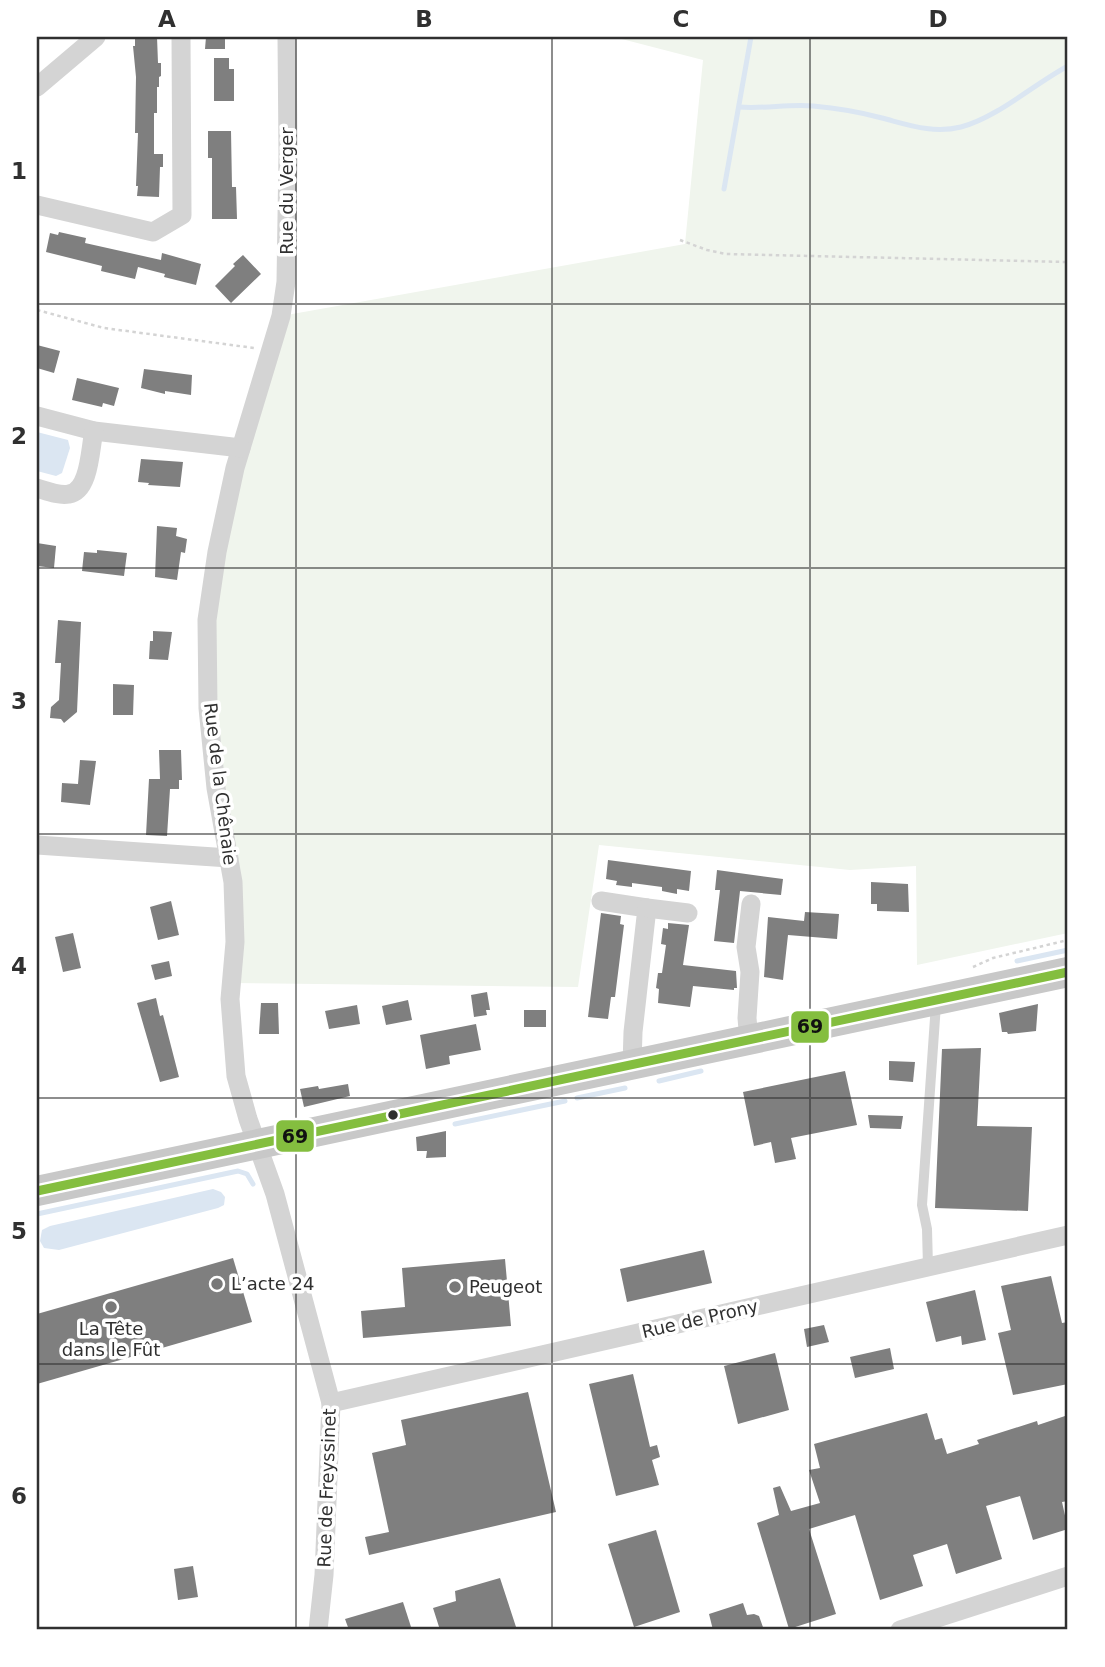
<svg xmlns="http://www.w3.org/2000/svg" width="1105" height="1667" font-family="'DejaVu Sans',sans-serif">
<style>
.green{fill:#f0f5ed}
.water{fill:#dbe6f2}
.lines{fill:none;stroke-linecap:round;stroke-linejoin:round}
.stream{stroke:#dbe6f2;stroke-width:5}
.building{fill:#7f7f7f}
.path{stroke:#d4d4d4;stroke-width:2.5;stroke-dasharray:3.5 3.5;stroke-linecap:butt}
.lane{stroke:#d4d4d4;stroke-width:10}
.street{stroke:#d4d4d4;stroke-width:19}
.primary{stroke:#c8c8c8;stroke-width:30}
.bus-1-casing{stroke:#fff;stroke-width:14}
.bus-1{stroke:#84be3f;stroke-width:9}
.grid{fill:none;stroke:#303030;stroke-width:2;stroke-opacity:0.55}
.bus-dot{fill:#303030;stroke:#fff;stroke-width:2.5}
.poi-dot{fill:#787878;stroke:#fff;stroke-width:2.5}
.labels{text-anchor:middle;stroke-width:7;stroke-linejoin:round;paint-order:stroke}
.street-label{font-size:18px;fill:#303030;stroke:#fff}
.poi-label{font-size:18px;fill:#303030;stroke:#fff;text-anchor:start}
.line-badge{stroke:#fff;stroke-width:2.5}
.pale-badge-label{font-size:19px;text-anchor:middle;font-weight:bold;fill:#111}
.neatline{fill:none;stroke:#303030;stroke-width:2.5}
.grid-label{font-size:23px;text-anchor:middle;font-weight:bold;fill:#303030}
</style>
<rect width="100%" height="100%" fill="#fff"/>
<!-- green -->
<polygon class="green" points="614,37 1068,37 1068,933 917,965 916,866 850,870 599,845 578,987 231,983 207,620 281,316 685,244 703,60"/>
<!-- water -->
<g class="water">
<polygon points="37,432 68,440 70,448 62,473 56,476 37,471"/>
<polygon points="213,1189 221,1192 225,1197 224,1205 218,1208 59,1250 44,1248 40,1241 42,1230 50,1226"/>
</g>
<g class="lines">
<!-- stream -->
<g class="stream">
<path d="M739,107C764,109 788,104 813,106C836,108 860,112 882,118C909,125 933,134 961,127C998,117 1034,84 1068,66"/>
<polyline points="724,189 751,37"/>
<polyline points="1017,961 1068,950"/>
<polyline points="659,1081 701,1071"/>
<polyline points="577,1098 625,1088"/>
<polyline points="455,1124 565,1101"/>
<polyline points="37,1214 238,1171 247,1174 253,1184"/>
</g>
</g>
<!-- building -->
<g class="building">
<polygon points="135,37 157,37 158,63 161,63 161,76 159,77 159,87 157,87 157,113 154,113 154,154 163,154 163,167 160,167 159,197 137,196 138,186 136,186 138,133 135,133 136,77 133,46 135,46"/>
<polygon points="206,37 225,37 225,49 205,49"/>
<polygon points="214,58 229,58 229,69 234,69 234,101 214,101"/>
<polygon points="208,131 231,131 232,187 236,187 237,219 212,219 212,158 208,158"/>
<polygon points="59,232 86,238 85,243 161,260 162,253 201,264 196,285 164,277 165,274 138,267 135,279 101,271 102,266 46,252 50,233 58,235"/>
<polygon points="243,255 261,274 231,303 215,286 235,266 233,264"/>
<polygon points="37,345 60,351 54,373 37,368"/>
<polygon points="144,369 192,375 191,395 165,391 165,394 141,388"/>
<polygon points="77,378 119,388 114,406 103,403 102,407 72,400"/>
<polygon points="141,459 183,462 180,487 148,485 149,483 138,482"/>
<polygon points="157,526 177,528 176,536 187,539 185,553 181,552 177,580 155,577"/>
<polygon points="37,543 56,546 54,568 37,566"/>
<polygon points="97,550 127,553 124,576 82,571 84,552 97,553"/>
<polygon points="58,620 81,622 77,712 64,723 61,719 50,718 51,707 59,700 61,663 55,663"/>
<polygon points="153,631 172,632 168,660 149,659 150,641 153,641"/>
<polygon points="113,684 134,685 133,715 113,715"/>
<polygon points="159,750 181,750 182,780 179,780 179,789 170,789 167,836 146,835 149,779 160,779"/>
<polygon points="80,760 96,761 90,805 61,802 62,783 78,784"/>
<polygon points="608,860 691,871 689,891 677,889 677,894 662,891 662,887 632,883 632,887 616,885 617,881 606,879"/>
<polygon points="717,870 783,879 781,895 740,891 734,943 714,941 720,890 715,890"/>
<polygon points="871,882 908,884 909,912 877,911 877,904 871,904"/>
<polygon points="171,901 179,935 158,940 150,907"/>
<polygon points="805,912 839,914 837,939 788,935 783,980 764,977 768,917 804,921"/>
<polygon points="601,913 621,916 620,924 624,925 615,997 611,997 608,1019 588,1017"/>
<polygon points="668,923 689,925 683,965 736,971 737,988 734,988 734,990 693,986 690,1007 658,1003 659,989 656,988 658,973 662,973 666,945 661,944 663,928 668,929"/>
<polygon points="73,933 81,968 63,972 55,937"/>
<polygon points="169,961 172,976 155,980 151,965"/>
<polygon points="487,992 490,1010 486,1010 487,1015 474,1017 471,995"/>
<polygon points="156,998 160,1016 163,1015 179,1077 160,1082 137,1003"/>
<polygon points="408,1000 412,1020 386,1025 382,1006"/>
<polygon points="261,1003 278,1003 279,1034 259,1034"/>
<polygon points="1038,1004 1036,1031 1008,1034 1007,1032 1002,1032 999,1013"/>
<polygon points="357,1005 360,1024 329,1029 325,1011"/>
<rect x="524" y="1010" width="22" height="17"/>
<polygon points="476,1024 481,1050 449,1056 450,1064 426,1069 420,1035"/>
<polygon points="981,1048 977,1126 1032,1127 1028,1211 935,1208 942,1049"/>
<polygon points="889,1061 915,1062 913,1082 889,1080"/>
<polygon points="845,1071 857,1125 791,1138 796,1159 775,1163 771,1142 754,1146 743,1092"/>
<polygon points="348,1084 350,1096 304,1107 300,1089 318,1086 319,1089"/>
<polygon points="868,1115 903,1116 901,1129 870,1128"/>
<polygon points="446,1131 446,1157 426,1158 427,1151 417,1151 416,1137"/>
<polygon points="704,1250 712,1283 627,1302 620,1269"/>
<polygon points="233,1258 252,1322 37,1384 37,1314"/>
<polygon points="505,1259 511,1326 363,1338 361,1311 405,1307 402,1268"/>
<polygon points="1051,1276 1062,1323 1068,1322 1068,1384 1013,1395 998,1333 1011,1330 1001,1286"/>
<polygon points="975,1290 986,1340 962,1345 961,1336 936,1342 926,1302"/>
<polygon points="824,1325 829,1342 807,1347 804,1329"/>
<polygon points="890,1348 894,1369 855,1378 850,1357"/>
<polygon points="775,1353 789,1410 738,1424 724,1366"/>
<polygon points="633,1374 650,1447 657,1445 660,1457 652,1460 659,1485 616,1496 589,1384"/>
<polygon points="528,1392 556,1512 369,1555 365,1537 389,1532 372,1453 406,1445 401,1420"/>
<polygon points="927,1413 935,1440 942,1438 947,1454 979,1444 977,1440 1037,1421 1038,1425 1068,1415 1068,1501 1062,1502 1068,1529 1033,1540 1020,1496 986,1506 1002,1559 956,1574 947,1544 913,1555 923,1586 880,1600 855,1515 809,1529 836,1614 789,1629 757,1523 779,1515 773,1488 780,1486 791,1511 820,1503 809,1470 820,1468 814,1444"/>
<polygon points="656,1530 680,1612 634,1627 608,1544"/>
<polygon points="193,1566 198,1597 178,1600 174,1569"/>
<polygon points="500,1578 517,1630 440,1630 433,1608 456,1601 455,1591"/>
<polygon points="403,1602 412,1630 349,1630 345,1619"/>
<polygon points="743,1603 747,1615 754,1614 759,1616 764,1630 713,1630 709,1614"/>
</g>
<g class="lines">
<!-- path -->
<g class="path">
<polyline points="680,240 707,250 726,254 1068,262"/>
<polyline points="37,310 104,328 254,348"/>
<polyline points="973,967 993,958 1068,940"/>
</g>
<!-- lane -->
<polyline class="lane" points="928,1267 927,1229 922,1205 936,1004"/>
<!-- street -->
<g class="street">
<polyline points="287,37 288,154 286,282 281,316 235,468 217,552 207,620 208,708 216,788 233,882 235,942 230,999 236,1076 248,1119 275,1194 331,1403 324,1575 318,1630"/>
<polyline points="37,87 96,37"/>
<polyline points="37,205 153,232 182,215 181,37"/>
<polyline points="37,416 94,431 241,448"/>
<path d="M37,488C47,491 59,496 69,494C90,491 90,448 94,431"/>
<polyline points="37,845 229,858"/>
<polyline points="601,901 647,908 633,1032 632,1065"/>
<polyline points="647,908 688,913"/>
<polyline points="749,1041 747,1018 750,972 746,947 751,904"/>
<polyline points="331,1403 1068,1235"/>
<polyline points="900,1630 1068,1576"/>
</g>
<!-- primary -->
<polyline class="primary" points="37,1191 1068,972"/>
<!-- bus-1 casing -->
<g class="bus-1-casing">
<polyline id="bus-1" points="37,1191 1068,972"/>
</g>
<!-- bus-1 -->
<use href="#bus-1" class="bus-1"/>
</g>
<!-- grid -->
<path class="grid" d="M296,37V1630M552,37V1630M810,37V1630M37,304H1068M37,568H1068M37,834H1068M37,1098H1068M37,1364H1068"/>
<!-- markers -->
<circle class="bus-dot" cx="393" cy="1115" r="6"/>
<g class="poi-dot">
<circle cx="217" cy="1284" r="7"/>
<circle cx="455" cy="1287" r="7"/>
<circle cx="111" cy="1307" r="7"/>
</g>
<g class="labels">
<!-- street labels -->
<g class="street-label">
<text transform="translate(287 191) rotate(-90)" y="6">Rue du Verger</text>
<text transform="translate(220 784) rotate(83)" y="6">Rue de la Chênaie</text>
<text transform="translate(700 1319) rotate(-13)" y="6">Rue de Prony</text>
<text transform="translate(327 1488) rotate(-88)" y="6">Rue de Freyssinet</text>
</g>
<!-- poi labels -->
<g class="poi-label">
<text x="231" y="1290">L’acte 24</text>
<text x="469" y="1293">Peugeot</text>
<text x="111" y="1335" text-anchor="middle">La Tête<tspan x="111" dy="21">dans le Fût</tspan></text>
</g>
</g>
<g class="line-badge">
<rect x="790" y="1010" width="40" height="34" rx="7" fill="#84be3f"/>
<rect x="275" y="1119" width="40" height="34" rx="7" fill="#84be3f"/>
</g>
<g class="pale-badge-label">
<text x="810" y="1033">69</text>
<text x="295" y="1143">69</text>
</g>
<!-- border -->
<rect width="1105" height="1667" fill="none" stroke="#ffffff" stroke-width="77"/>
<rect x="38" y="38" width="1028" height="1590" class="neatline"/>
<g class="grid-label">
<text x="167" y="27">A</text>
<text x="424" y="27">B</text>
<text x="681" y="27">C</text>
<text x="938" y="27">D</text>
<text x="19" y="179">1</text>
<text x="19" y="444">2</text>
<text x="19" y="709">3</text>
<text x="19" y="974">4</text>
<text x="19" y="1239">5</text>
<text x="19" y="1504">6</text>
</g>
</svg>
